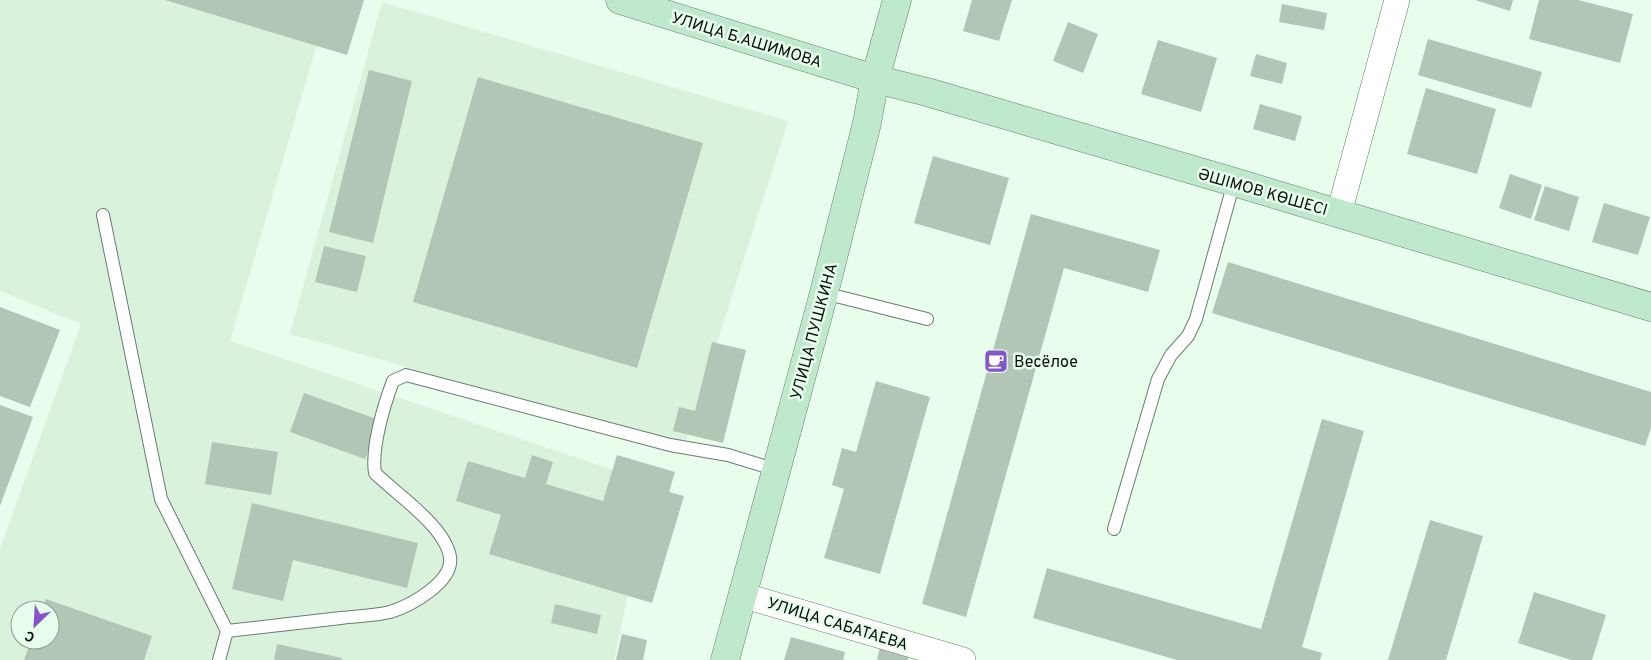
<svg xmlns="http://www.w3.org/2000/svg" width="1651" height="660" font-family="Overpass,sans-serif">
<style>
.built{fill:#d8f2db;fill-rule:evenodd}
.building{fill:#b2c6b5}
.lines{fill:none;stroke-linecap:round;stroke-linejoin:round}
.lane-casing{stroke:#6b7d6e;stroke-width:14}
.street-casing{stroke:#6b7d6e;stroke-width:26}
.secondary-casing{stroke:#6b7d6e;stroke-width:29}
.lane{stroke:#fff;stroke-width:12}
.street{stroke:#fff;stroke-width:25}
.secondary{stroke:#bee9cc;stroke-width:28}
.labels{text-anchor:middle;stroke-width:5;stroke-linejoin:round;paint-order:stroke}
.street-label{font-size:16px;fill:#070e08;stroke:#e8fdeb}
.poi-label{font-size:16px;fill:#070e08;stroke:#e8fdeb;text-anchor:start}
</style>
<rect width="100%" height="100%" fill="#e8fdeb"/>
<!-- built -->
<g class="built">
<path d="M0,0H310L328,6L230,341L652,483L614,660H0V549L81,324L0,291ZM20,610H50V640H20Z"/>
<polygon points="382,2 788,121 684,446 290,334"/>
</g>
<!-- building -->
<g class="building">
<polygon points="165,0 364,0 347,55"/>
<polygon points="972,0 1012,0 999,41 963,31"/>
<polygon points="1475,0 1513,0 1510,11"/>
<polygon points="1539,0 1578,0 1633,14 1620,63 1529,39"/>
<polygon points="1282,4 1327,13 1324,30 1279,22"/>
<polygon points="1068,22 1098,34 1083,73 1053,61"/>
<polygon points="1428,39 1542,72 1531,108 1418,75"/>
<polygon points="1158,40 1217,58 1201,112 1141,94"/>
<polygon points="1256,54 1287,63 1282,84 1250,76"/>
<polygon points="369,70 412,81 373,243 329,232"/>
<polygon points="478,77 703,143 637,368 413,302"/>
<polygon points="1426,88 1496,109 1477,174 1407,154"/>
<polygon points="1260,104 1302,116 1295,141 1253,129"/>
<polygon points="933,156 1009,178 990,245 914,223"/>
<polygon points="1510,174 1542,185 1531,219 1499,208"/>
<polygon points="1545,186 1579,197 1569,231 1534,220"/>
<polygon points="1604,203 1650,217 1638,255 1592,242"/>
<polygon points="1031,214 1160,250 1148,292 1064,268 966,617 922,604"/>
<polygon points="324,246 366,256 357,292 315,282"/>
<polygon points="1228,262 1651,392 1651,428 1645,446 1212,313"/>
<polygon points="0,307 60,330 30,407 0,396"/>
<polygon points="712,342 746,350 723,443 673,431 679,407 695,411"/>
<polygon points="876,381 930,397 880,574 824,558 844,489 832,485 842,448 856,452"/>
<polygon points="304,393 379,420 365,459 290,432"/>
<polygon points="0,405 33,417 0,506"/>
<polygon points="1322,419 1364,431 1302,647 1322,653 1320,660 1177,660 1033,618 1047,568 1261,629"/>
<polygon points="212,442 278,452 271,495 205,484"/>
<polygon points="532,455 553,462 546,484 603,501 617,455 675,472 669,492 684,496 652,603 489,554 501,515 456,501 468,461 525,478"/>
<polygon points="252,503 418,543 407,588 293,560 283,601 232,589"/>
<polygon points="1430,520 1483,536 1446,660 1388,660"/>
<polygon points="1534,592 1606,615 1592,660 1571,660 1518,643"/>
<polygon points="46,599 152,636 144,660 24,660 31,640 50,640 50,610 42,610"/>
<polygon points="555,604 601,615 597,634 551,623"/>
<polygon points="622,634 647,640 643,660 616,660"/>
<polygon points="791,637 845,652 843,660 784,660"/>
<polygon points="277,644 342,658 342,660 274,660"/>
<polygon points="880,646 910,653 908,660 877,660"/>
</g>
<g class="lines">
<!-- lane casing -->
<g class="lane-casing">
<g id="lane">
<polyline points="103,215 161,499 227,631 219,660"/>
<polyline points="824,293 927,319"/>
<polyline points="1114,529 1158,379 1171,355 1188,336 1196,319 1234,182"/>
<path d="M227,631C265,627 303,622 341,618C356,616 374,616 390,612C410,606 454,582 450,557C445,526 396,494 375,473C371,448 384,405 393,381L406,375L670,445L728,455L777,470"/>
</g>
</g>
<!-- street casing -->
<g class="street-casing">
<g id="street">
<polyline points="1339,213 1397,0"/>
<polyline points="742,595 963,660"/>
</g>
</g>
<!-- secondary casing -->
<g class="secondary-casing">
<g id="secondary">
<polyline points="620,0 875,79 927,92 1234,182 1651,307"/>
<polyline points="725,660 824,293 867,123 875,79 897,0"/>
</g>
</g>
<!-- lane -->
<use href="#lane" class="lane"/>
<!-- street -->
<use href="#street" class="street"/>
<!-- secondary -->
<use href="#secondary" class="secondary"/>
</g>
<!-- icons -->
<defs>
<g id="cafe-square" transform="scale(1.25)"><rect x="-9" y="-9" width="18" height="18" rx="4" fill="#8555ce" stroke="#e8fdeb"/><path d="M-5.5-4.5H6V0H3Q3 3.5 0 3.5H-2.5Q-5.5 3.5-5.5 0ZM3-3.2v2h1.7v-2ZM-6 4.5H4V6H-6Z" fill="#fff"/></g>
</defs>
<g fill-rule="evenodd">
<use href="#cafe-square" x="996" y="361"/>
</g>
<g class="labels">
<!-- street labels -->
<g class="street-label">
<text transform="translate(747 39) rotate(17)" y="6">УЛИЦА Б.АШИМОВА</text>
<text transform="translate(1263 191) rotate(16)" y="6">ӘШІМОВ КӨШЕСІ</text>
<text transform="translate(813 331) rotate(-75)" y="6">УЛИЦА ПУШКИНА</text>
<text transform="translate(838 623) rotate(17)" y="6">УЛИЦА САБАТАЕВА</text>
</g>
<!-- poi labels -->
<g class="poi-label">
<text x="1014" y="367">Весёлое</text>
</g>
</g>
<!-- north arrow -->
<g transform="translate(35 625) rotate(205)"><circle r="24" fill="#e8fdeb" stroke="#8e9d90"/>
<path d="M0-4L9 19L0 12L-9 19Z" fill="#8555ce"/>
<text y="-8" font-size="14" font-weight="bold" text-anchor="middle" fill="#070e08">С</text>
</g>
</svg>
